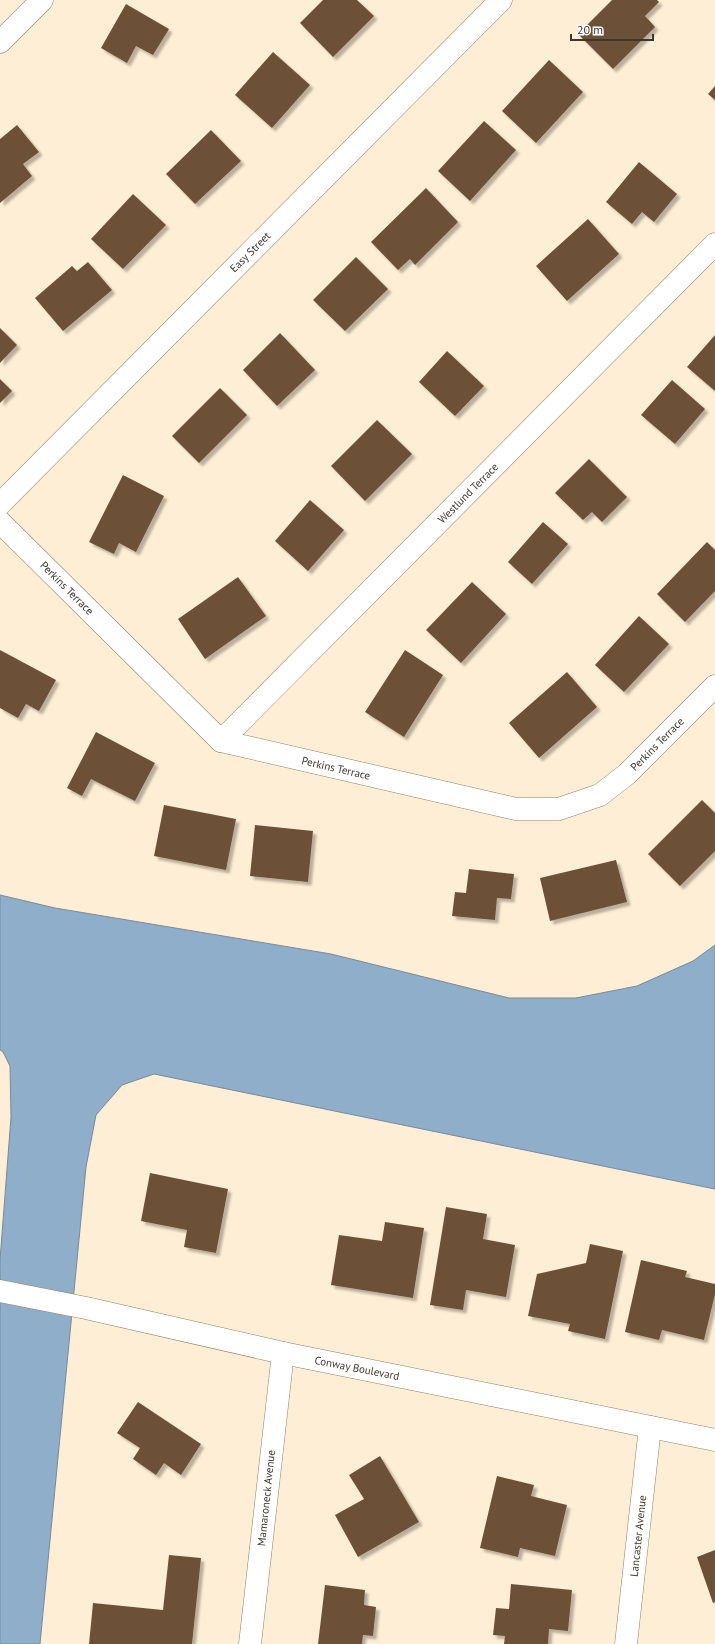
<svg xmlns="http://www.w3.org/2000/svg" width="715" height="1644" font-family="'PT Sans',sans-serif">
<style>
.water{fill:#8eaeca;stroke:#768a9b}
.building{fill:#6c5137;filter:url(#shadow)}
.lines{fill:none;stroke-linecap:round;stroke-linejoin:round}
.minor-casing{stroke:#8e8069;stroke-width:23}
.minor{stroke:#fff;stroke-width:22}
.labels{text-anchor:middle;stroke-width:4;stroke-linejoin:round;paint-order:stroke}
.street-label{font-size:11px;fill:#3d362d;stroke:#fff}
</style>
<defs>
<filter id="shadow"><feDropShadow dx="3.5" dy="3.5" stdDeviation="1" flood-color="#0004"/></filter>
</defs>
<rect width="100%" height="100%" fill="#feeed5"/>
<!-- water -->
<polygon class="water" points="0,895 55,908 331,954 509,998 576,998 637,986 693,961 715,945 715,1189 154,1074 122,1085 96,1115 86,1167 40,1644 0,1644 0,1260 11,1117 10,1066 3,1052 0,1050"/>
<!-- building -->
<g class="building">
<polygon points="323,0 357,0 374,16 333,57 300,23"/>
<polygon points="612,0 657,0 659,2 645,16 655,27 613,69 578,34"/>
<polygon points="126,4 169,29 153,55 136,46 127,63 101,48"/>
<polygon points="273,52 310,85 272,128 235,95"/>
<polygon points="549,60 583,92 536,143 502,111"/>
<polygon points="715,86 715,100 708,94"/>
<polygon points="484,121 516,150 470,201 438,171"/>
<polygon points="17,125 39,152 23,164 32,176 0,203 0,139"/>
<polygon points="211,130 241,161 195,204 166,174"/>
<polygon points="639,162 677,194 654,222 642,212 632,224 606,202"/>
<polygon points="426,188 458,222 415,265 410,259 398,270 371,242"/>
<polygon points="133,194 166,225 123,269 91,239"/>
<polygon points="588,219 619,254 567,301 536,266"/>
<polygon points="356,257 388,289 345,331 313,300"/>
<polygon points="88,262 112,290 63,331 35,298 72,266 77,271"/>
<polygon points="0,328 17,345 0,363"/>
<polygon points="280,333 315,370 277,406 243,370"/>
<polygon points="715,335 715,391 687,367"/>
<polygon points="447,351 484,386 455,416 419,382"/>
<polygon points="0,379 12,391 0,403"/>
<polygon points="672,380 705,409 675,444 641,415"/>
<polygon points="220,388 247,415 199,463 172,436"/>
<polygon points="377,420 412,454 365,501 331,466"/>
<polygon points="589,459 627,497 602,522 592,512 583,520 555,493"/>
<polygon points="123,475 164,496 136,552 119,543 114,554 89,542"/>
<polygon points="310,500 344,530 308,571 275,541"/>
<polygon points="543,522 568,544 532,584 508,562"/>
<polygon points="707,542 715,550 715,591 685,622 657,594"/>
<polygon points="238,577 266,616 205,659 178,619"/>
<polygon points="472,582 506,614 461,663 426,630"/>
<polygon points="639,616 669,644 624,692 595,665"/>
<polygon points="0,650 56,680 39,711 26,704 18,718 0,708"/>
<polygon points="405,650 443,675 404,737 365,712"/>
<polygon points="567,672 597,707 539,758 509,723"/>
<polygon points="96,732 155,763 135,801 91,779 82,796 67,788"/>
<polygon points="702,800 715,813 715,851 680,886 648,854"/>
<polygon points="164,805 236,819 226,870 154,856"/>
<polygon points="255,825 313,831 308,882 250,876"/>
<polygon points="616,860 627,902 550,921 540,878"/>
<polygon points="469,869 514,874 511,899 497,898 495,920 452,916 455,892 466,893"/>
<polygon points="150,1173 228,1189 216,1253 184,1247 187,1230 141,1221"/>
<polygon points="446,1207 487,1214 483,1239 515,1245 506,1297 466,1290 463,1310 430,1305"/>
<polygon points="385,1222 424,1228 413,1298 331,1285 339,1235 382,1241"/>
<polygon points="590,1244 623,1251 605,1339 568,1331 570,1324 528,1316 537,1274 586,1263"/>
<polygon points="641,1260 687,1271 685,1277 715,1284 715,1294 704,1340 662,1330 659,1340 625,1332"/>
<polygon points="138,1402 201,1444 181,1475 164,1463 156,1475 133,1459 140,1448 117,1433"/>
<polygon points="380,1456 419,1522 358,1557 335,1515 364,1499 349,1475"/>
<polygon points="497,1476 534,1485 531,1496 567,1505 555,1556 520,1548 518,1557 480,1548"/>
<polygon points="715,1550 715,1602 713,1603 697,1557"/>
<polygon points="169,1555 201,1558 192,1644 89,1644 93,1603 163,1610"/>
<polygon points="511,1584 572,1590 568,1631 549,1629 548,1644 504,1644 505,1636 493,1635 496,1608 509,1609"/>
<polygon points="325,1585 365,1590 364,1605 376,1607 373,1636 363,1635 362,1644 318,1644"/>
</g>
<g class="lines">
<!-- minor casing -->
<g class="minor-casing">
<g id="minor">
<polyline points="0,42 42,0"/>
<polyline points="0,504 501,0"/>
<polyline points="0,522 221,741 516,809 559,809 600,795 627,774 715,686"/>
<polyline points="221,741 715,244"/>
<polyline points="0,1291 86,1308 283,1353 715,1440"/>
<polyline points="250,1644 283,1353"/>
<polyline points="626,1644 650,1427"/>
</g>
</g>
<!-- minor -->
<use href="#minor" class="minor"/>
</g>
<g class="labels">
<!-- street labels -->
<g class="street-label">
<text transform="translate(250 252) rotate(-45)" y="4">Easy Street</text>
<text transform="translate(468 493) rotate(-45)" y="4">Westlund Terrace</text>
<text transform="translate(67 588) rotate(45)" y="4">Perkins Terrace</text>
<text transform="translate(657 744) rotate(-45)" y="4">Perkins Terrace</text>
<text transform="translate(336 768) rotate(13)" y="4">Perkins Terrace</text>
<text transform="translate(357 1368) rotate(11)" y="4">Conway Boulevard</text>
<text transform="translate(266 1498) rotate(-84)" y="4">Mamaroneck Avenue</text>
<text transform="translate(638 1536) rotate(-84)" y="4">Lancaster Avenue</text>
</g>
</g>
<!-- scale -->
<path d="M571 34v6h82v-6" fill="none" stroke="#3d362d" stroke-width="2"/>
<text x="577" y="34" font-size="12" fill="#3d362d" stroke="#ffffff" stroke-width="3" paint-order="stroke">20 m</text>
</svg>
